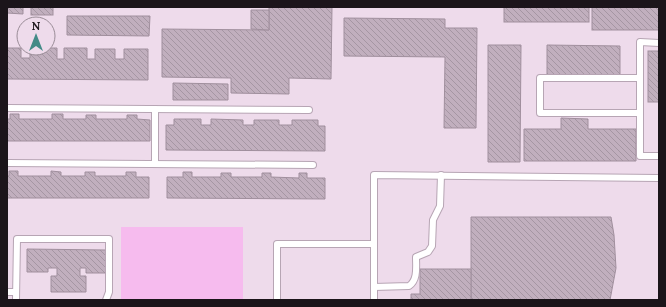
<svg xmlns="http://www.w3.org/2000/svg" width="666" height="307" font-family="Lora,serif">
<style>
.green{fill:#f6bbee}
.building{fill:url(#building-back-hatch);stroke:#a08f9d}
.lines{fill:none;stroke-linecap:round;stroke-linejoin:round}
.service-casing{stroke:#b7a5b4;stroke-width:8}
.service{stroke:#fff;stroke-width:6}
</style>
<defs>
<pattern id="building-back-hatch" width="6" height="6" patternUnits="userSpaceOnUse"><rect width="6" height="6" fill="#c1afbe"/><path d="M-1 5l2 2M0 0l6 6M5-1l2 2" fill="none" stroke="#a596a3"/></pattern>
</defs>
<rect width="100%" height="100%" fill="#eedbeb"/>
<!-- green -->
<rect class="green" x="121" y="227" width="122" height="73"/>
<!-- building -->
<g class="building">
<polygon points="7,7 23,7 23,14 7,13"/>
<rect x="31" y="7" width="22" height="8"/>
<polygon points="269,7 332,7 331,79 289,78 289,94 231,93 231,78 162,77 162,29 269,30"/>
<rect x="504" y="7" width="85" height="15"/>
<rect x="592" y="7" width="67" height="23"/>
<polygon points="251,10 269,10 269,30 251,29"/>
<polygon points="67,16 150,16 149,36 67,35"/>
<polygon points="344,18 445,19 445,28 477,28 476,128 444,128 445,57 344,56"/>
<polygon points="488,45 521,45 520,162 488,162"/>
<polygon points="547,45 620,46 620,76 547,76"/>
<polygon points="7,48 21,48 21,58 30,58 30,48 57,48 57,59 64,59 64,48 87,48 87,59 95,59 95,49 115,49 115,59 124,59 124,49 148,49 148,80 7,79"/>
<rect x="648" y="51" width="11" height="51"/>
<polygon points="173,83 228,84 228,100 173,100"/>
<polygon points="10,114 19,114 19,119 52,119 52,114 63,114 63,119 86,119 86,115 96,115 96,119 127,119 127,115 137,115 137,119 150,120 150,141 7,141 7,119 10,119"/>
<polygon points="561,118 588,119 588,129 636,129 636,161 524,161 524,129 561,129"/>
<polygon points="174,119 201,119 201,125 211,125 211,119 243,120 243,125 254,125 254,120 279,120 279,125 292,125 292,120 318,120 318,126 325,126 325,151 166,150 166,125 174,125"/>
<polygon points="9,171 18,171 18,176 51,176 51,171 61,172 61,176 85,176 85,172 95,172 95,176 126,176 126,172 136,172 136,177 149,177 149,198 7,198 7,176 9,176"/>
<polygon points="183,172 192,172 192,177 221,177 221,173 231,173 231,177 262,177 262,173 271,173 271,177 299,178 299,173 307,173 307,178 325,178 325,199 167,198 167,177 183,177"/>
<polygon points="471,217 611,217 614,235 616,268 610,300 471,300"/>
<polygon points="27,249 106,250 106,273 86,273 86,268 80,268 80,276 86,276 86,292 51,292 51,276 57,276 57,268 48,268 48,272 27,272"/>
<polygon points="420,269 471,269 471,300 411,300 411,294 420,294"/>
</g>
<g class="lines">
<!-- service casing -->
<g class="service-casing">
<g id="service">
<polyline points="659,43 640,42 640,156 659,156"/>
<polyline points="640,78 540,78 540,113 640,113"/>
<polyline points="7,108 309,110"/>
<polyline points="7,163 313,165"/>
<polyline points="155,164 155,109"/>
<path d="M374,287L409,286C418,280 416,267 416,257L428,252L432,246L433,220L440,206L441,175"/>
<polyline points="7,292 16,292"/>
<polyline points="16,300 17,239 109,239 109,292 106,300"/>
<polyline points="277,300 277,244 374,244"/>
<polyline points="374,300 374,175 659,178"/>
</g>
</g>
<!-- service -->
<use href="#service" class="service"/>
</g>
<!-- border -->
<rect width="666" height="307" fill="none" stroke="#1b151a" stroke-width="16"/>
<!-- north arrow -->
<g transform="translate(36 36)"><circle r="19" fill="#eedbeb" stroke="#9a8c97"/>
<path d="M0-3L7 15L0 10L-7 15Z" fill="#438b87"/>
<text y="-6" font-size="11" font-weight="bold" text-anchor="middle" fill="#1b151a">N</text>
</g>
</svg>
